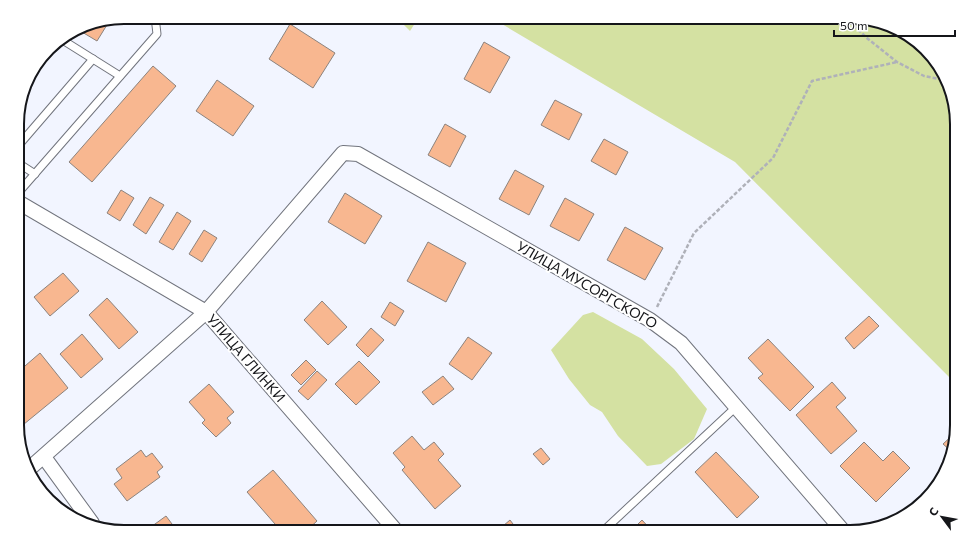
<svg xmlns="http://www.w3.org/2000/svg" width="974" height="549" font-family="Commissioner,sans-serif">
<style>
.green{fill:#d4e1a2}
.building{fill:#f8b790;stroke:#8c837e}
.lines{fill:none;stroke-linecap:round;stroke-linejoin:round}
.service-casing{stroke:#71747d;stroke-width:9}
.minor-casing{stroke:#71747d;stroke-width:16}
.path{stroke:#afb1b9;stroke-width:2.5;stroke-dasharray:4 2;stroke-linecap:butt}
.service{stroke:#fff;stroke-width:7}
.minor{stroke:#fff;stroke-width:14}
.labels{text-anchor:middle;stroke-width:4;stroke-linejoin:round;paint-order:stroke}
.street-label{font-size:14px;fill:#15161a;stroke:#fff}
.rim{fill:none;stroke:#15161a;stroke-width:2}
</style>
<rect width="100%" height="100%" fill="#f2f5ff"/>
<!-- green -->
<g class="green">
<polygon points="396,17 419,17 410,31"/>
<polygon points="490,17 850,17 903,31 939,65 957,117 957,385 735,162"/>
<polygon points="593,312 642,339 674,369 707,409 694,439 661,464 647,466 618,436 602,412 590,405 569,379 551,350 583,315"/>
</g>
<!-- building -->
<g class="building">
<polygon points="110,20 97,41 77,29 83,25"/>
<polygon points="290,24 335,53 313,88 269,59"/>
<polygon points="484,42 510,57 490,93 464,79"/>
<polygon points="153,66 176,86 92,182 69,162"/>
<polygon points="217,80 254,106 233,136 196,111"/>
<polygon points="555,100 582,114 569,140 541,125"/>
<polygon points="445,124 466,136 450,167 428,155"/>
<polygon points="604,139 628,152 616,175 591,161"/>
<polygon points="515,170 544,186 529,215 499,199"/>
<polygon points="121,190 134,198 120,221 107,213"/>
<polygon points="345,193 382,216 365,244 328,222"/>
<polygon points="150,197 164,205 146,234 133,225"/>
<polygon points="565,198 594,214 579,241 550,226"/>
<polygon points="177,212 191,221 173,250 159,242"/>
<polygon points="625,227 663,248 645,280 607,260"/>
<polygon points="204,230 217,238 202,262 189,254"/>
<polygon points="428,242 466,263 446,302 407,281"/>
<polygon points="18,260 23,265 18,270"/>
<polygon points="63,273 79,291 50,316 34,297"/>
<polygon points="107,298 138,332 119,349 89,315"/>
<polygon points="322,301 347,327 328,345 304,320"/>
<polygon points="390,302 404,311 395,326 381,317"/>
<polygon points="869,316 879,326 854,349 845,338"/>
<polygon points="371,328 384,340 368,357 356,345"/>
<polygon points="82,334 103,359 81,378 60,354"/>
<polygon points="468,337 492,353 472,380 449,364"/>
<polygon points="768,339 814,387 790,411 758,378 763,374 748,358"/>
<polygon points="40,353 68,388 18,429 18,389 22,386 18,381 18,372"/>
<polygon points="306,360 316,370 301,385 291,375"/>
<polygon points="359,361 380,382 356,405 335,384"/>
<polygon points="317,371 327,380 308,400 298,391"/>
<polygon points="443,376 454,389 433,405 422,392"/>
<polygon points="832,382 846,398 836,407 857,431 831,454 796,415"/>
<polygon points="209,384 234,412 227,418 231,423 216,437 202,423 205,420 189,402"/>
<polygon points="957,431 957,432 951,451 943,444"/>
<polygon points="412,436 424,450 434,442 444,454 438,460 461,486 435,509 402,470 405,467 393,453"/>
<polygon points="864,442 883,461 893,451 910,468 876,502 840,466"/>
<polygon points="541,448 550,459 543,465 533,454"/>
<polygon points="141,450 146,457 152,453 163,467 157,472 160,477 127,501 114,484 122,478 116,469"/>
<polygon points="716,452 759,497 737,518 695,472"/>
<polygon points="273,470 317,521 305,532 282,532 247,492"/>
<polygon points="166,516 178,532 144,532"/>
<polygon points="510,520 519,532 496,532"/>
<polygon points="642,520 653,532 630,532"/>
</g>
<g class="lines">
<!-- service casing -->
<g class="service-casing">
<g id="service">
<polyline points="61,39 120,76"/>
<polyline points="18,146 93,59"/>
<polyline points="18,163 35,174"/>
<polyline points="18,193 157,34 155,17"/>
<polyline points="602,532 736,407"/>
</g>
</g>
<!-- minor casing -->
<g class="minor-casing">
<g id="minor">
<polyline points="18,202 206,312 397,532"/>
<polyline points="44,457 92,523"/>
<polyline points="29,469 206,312 343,153 358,154 650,320 681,343 844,532"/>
</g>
</g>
<!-- path -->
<g class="path">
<polyline points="845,17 868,39 897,62 924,76 944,80"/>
<polyline points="657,307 694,233 773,158 812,81 897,62"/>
</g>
<!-- service -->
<use href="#service" class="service"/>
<!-- minor -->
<use href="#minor" class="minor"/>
</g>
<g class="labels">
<!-- street labels -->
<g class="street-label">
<text transform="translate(587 285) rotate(30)" y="5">УЛИЦА МУСОРГСКОГО</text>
<text transform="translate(246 358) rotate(49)" y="5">УЛИЦА ГЛИНКИ</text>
</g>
</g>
<!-- crop -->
<path d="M0 0H974V549H0ZM124 24H850A100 100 0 0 1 950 124V425A100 100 0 0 1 850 525H124A100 100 0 0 1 24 425V124A100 100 0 0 1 124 24Z" fill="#fff" fill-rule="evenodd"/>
<path class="rim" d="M124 24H850A100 100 0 0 1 950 124V425A100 100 0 0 1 850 525H124A100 100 0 0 1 24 425V124A100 100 0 0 1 124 24Z"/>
<!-- north arrow -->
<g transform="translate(942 517) rotate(302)" stroke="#ffffff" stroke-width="3" paint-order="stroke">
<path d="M0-3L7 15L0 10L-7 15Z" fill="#15161a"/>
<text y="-6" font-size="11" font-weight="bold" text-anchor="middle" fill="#15161a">С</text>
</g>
<!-- scale -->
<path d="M834 30v6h121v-6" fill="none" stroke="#15161a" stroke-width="2"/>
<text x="840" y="30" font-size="12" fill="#15161a" stroke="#ffffff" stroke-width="3" paint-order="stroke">50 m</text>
</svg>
